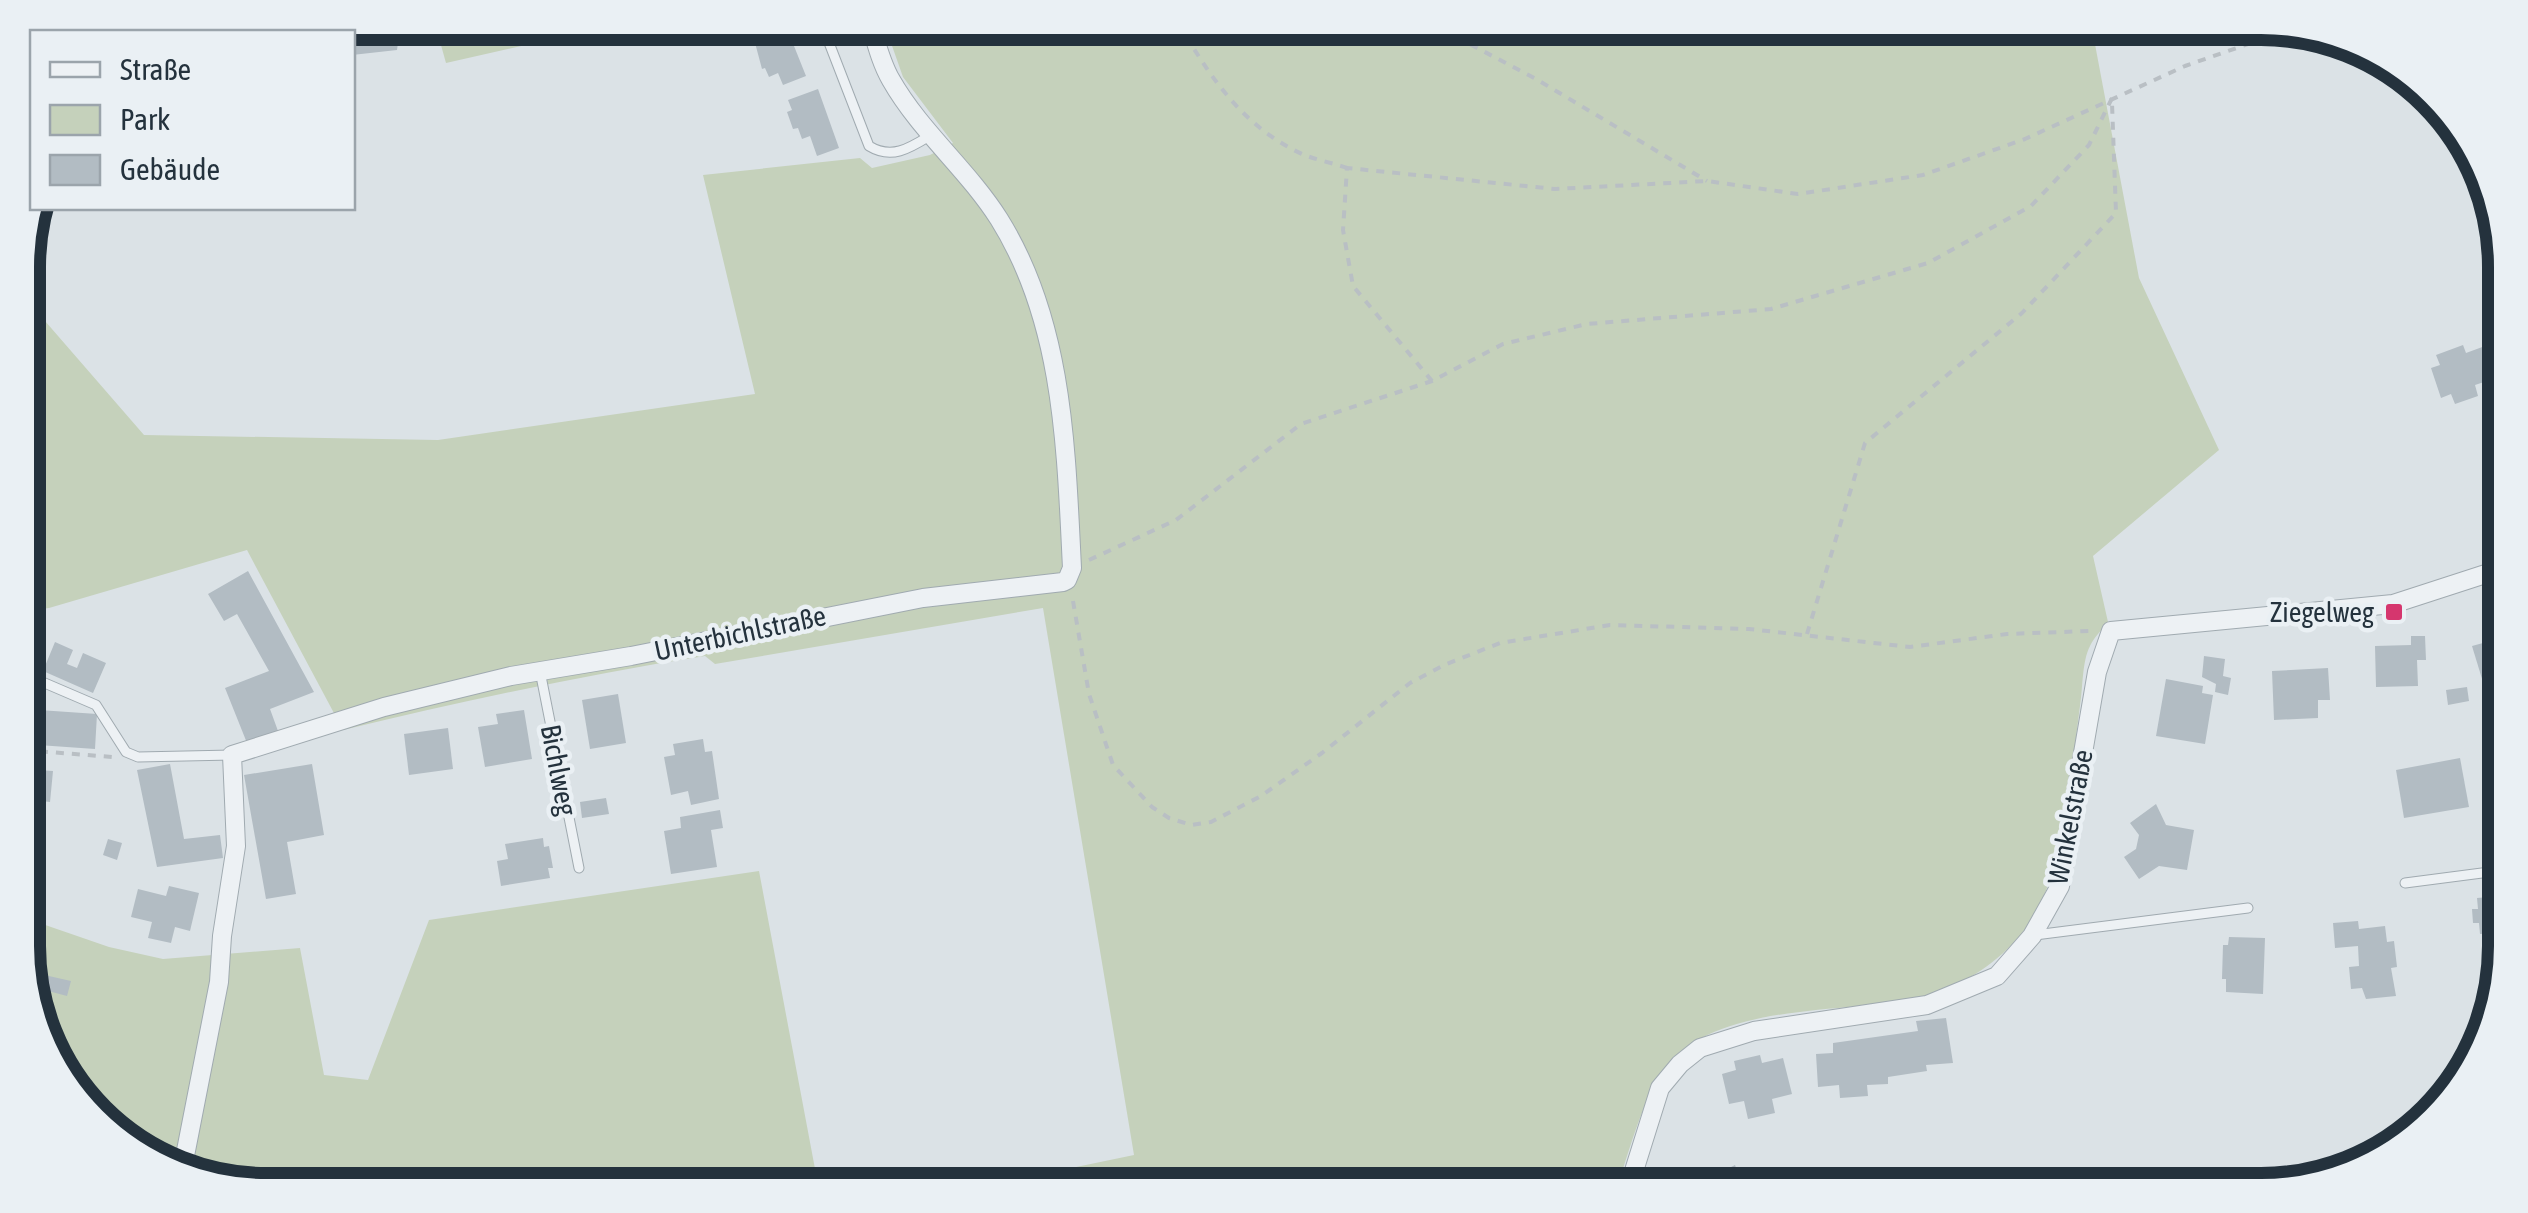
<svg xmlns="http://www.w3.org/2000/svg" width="2528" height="1213" font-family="'Asap Condensed',sans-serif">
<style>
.green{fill:#c5d1bb}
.building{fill:#b2bcc3}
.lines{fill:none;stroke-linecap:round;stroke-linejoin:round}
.service-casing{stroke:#a0aab0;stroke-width:11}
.minor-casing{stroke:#a0aab0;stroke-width:20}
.path{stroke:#b9bfc4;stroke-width:4;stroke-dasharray:8 8;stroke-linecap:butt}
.service{stroke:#edf1f4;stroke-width:9}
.minor{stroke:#edf1f4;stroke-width:18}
.poi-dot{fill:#d5366e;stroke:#eaf0f4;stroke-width:4}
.labels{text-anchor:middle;stroke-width:9;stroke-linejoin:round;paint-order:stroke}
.poi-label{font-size:28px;fill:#24323d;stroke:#eaf0f4;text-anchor:end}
.street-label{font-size:28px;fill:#24323d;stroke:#eaf0f4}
.rim{fill:none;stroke:#24323d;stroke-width:12}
</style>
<rect width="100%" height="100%" fill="#dbe2e6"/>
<!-- green -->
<g class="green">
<polygon points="450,23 450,22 623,23 446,63 439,38"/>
<path d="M884,23H2091L2139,278L2219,450L2093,556L2108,622C2103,629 2094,637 2090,646C2082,661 2083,688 2080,706C2072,764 2062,889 2023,933C1997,962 1967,984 1929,995C1850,1017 1709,997 1660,1076C1639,1110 1629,1153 1616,1190H1235L1230,1168L1140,1190H965L1134,1155L1043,608L715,664L705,656C583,675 463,701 343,730L247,550L49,608L24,611L23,308L32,306L144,435L438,440L755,394L703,175L860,158L872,168L930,155L953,143L903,77Z"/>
<polygon points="759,871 819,1190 267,1190 159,1166 73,1095 25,979 25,918 109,947 163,959 300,948 324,1075 368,1080 429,920"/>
</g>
<!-- building -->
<g class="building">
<polygon points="274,22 403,22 403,38 398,43 397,50 352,55 352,32 275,32"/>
<polygon points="786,26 806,76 783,85 778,73 769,77 765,68 762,69 754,39"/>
<polygon points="818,89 839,148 817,156 810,136 802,139 798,128 793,129 787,112 792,110 788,100"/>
<polygon points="2463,345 2466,353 2485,346 2496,378 2475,385 2478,396 2455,404 2451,394 2441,398 2431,368 2440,365 2436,355"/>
<polygon points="248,571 314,692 270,709 278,731 247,743 225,688 269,671 237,614 224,621 208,594"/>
<polygon points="24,621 29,621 31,649 24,650"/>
<polygon points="2411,636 2425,636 2426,660 2417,660 2418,686 2376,687 2375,646 2411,645"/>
<polygon points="2505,637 2505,686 2486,692 2472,646"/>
<polygon points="55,642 73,650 67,664 77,668 83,653 106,663 93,693 43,671"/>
<polygon points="2204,656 2225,659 2223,676 2231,678 2228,695 2215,692 2216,684 2202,677"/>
<polygon points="2328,668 2330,700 2318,700 2318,718 2274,720 2272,671"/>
<polygon points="2166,679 2203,686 2202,693 2213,695 2205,744 2156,736"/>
<polygon points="2467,687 2469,701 2448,705 2446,690"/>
<polygon points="618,694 626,743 590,749 582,700"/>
<polygon points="39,710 97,714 95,749 24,744 24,721 38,722"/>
<polygon points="524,710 532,759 485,767 478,727 498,724 496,714"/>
<polygon points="448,728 453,769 409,775 404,734"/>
<polygon points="703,739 705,752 712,751 719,799 691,805 688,791 671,795 664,757 675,755 673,744"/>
<polygon points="2460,758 2469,807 2404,818 2396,770"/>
<polygon points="170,764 184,839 220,835 223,858 157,867 137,770"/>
<polygon points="312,764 324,835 287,842 296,894 266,899 244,775"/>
<polygon points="24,769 53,771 50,802 24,799"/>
<polygon points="606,798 609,814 582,818 580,802"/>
<polygon points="2156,804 2166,825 2194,830 2187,870 2159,866 2139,879 2124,857 2136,849 2139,835 2130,823"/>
<polygon points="720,810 723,828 711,830 717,867 671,874 664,831 681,828 680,817"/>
<polygon points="543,838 544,847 549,846 553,868 548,868 550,878 501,886 497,861 508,859 505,844"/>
<polygon points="108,839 122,843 117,860 103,855"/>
<polygon points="169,886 199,893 190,931 175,927 171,943 148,938 152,922 131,917 138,889 166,896"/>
<polygon points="2505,890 2505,942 2495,942 2495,933 2480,934 2479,923 2473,923 2472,909 2478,909 2477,898 2489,897 2489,891"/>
<polygon points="2358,921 2359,929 2385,926 2387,942 2394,941 2397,967 2391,968 2396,996 2366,999 2362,988 2351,989 2349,967 2359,966 2358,946 2335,948 2333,923"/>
<polygon points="2229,937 2265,938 2263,994 2226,992 2226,979 2222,979 2223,945 2228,945"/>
<polygon points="40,974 71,981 67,996 37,988"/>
<polygon points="1946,1018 1953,1063 1926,1065 1927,1071 1888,1077 1888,1084 1867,1085 1868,1096 1840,1098 1839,1085 1818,1087 1816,1054 1833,1053 1833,1043 1918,1031 1916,1021"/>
<polygon points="1760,1055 1762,1063 1783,1058 1792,1094 1772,1099 1775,1113 1748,1119 1744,1101 1729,1104 1722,1074 1736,1070 1734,1061"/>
<polygon points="1735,1165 1743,1187 1750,1185 1755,1190 1717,1190 1710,1178"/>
</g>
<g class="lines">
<!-- service casing -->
<g class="service-casing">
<g id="service">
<path d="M821,22L869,146C892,160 910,148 931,135"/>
<polyline points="540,671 579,868"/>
<polyline points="33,678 96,705 126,752 138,757 232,755"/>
<polyline points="2405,883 2505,870"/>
<polyline points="2035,935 2248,908"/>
</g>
</g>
<!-- minor casing -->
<g class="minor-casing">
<g id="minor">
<path d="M182,1171L219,982L222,936L236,846L232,755L384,707L511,676L631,656L923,598L1063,582L1067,580L1072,568C1066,449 1064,323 999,219C968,170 920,131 891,80C881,63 876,42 870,22"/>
<polyline points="1628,1190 1660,1088 1680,1064 1700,1048 1754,1031 1927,1005 1997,976 2032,936 2060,886 2097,672 2111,631 2393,604 2504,568"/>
</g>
</g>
<!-- path -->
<g class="path">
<path d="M1178,22C1209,76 1243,127 1302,154C1316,160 1333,163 1347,168"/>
<polyline points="1202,22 1241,33 1279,22"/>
<polyline points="1428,22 1536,79 1707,181"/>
<polyline points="1432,381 1353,286 1343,230 1347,168 1555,189 1707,181 1798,194 1923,175 2025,139 2185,66 2291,29"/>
<polyline points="1089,560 1176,520 1301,424 1432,381 1503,344 1587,324 1771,309 1928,263 2031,206 2089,145 2112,98"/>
<polyline points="1073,601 1089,694 1113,765 1152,807 1169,818 1191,825 1211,822 1261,796 1322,753 1410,683 1444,665 1500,643 1610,625 1749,629 1910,647 2007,634 2089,631"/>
<polyline points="1807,634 1865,443 2022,313 2116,213 2112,103"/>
<polyline points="24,750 112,757"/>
</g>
<!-- service -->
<use href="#service" class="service"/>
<!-- minor -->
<use href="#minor" class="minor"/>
</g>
<!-- markers -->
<rect class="poi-dot" x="2384" y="602" width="20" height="20" rx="5"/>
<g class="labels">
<!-- poi labels -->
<g class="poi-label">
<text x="2374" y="622">Ziegelweg</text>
</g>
<!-- street labels -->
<g class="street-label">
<text transform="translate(740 633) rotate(-12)" y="10">Unterbichlstraße</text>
<text transform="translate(559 770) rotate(79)" y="10">Bichlweg</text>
<text transform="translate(2070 817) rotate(-79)" y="10">Winkelstraße</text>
</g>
</g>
<!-- crop -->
<path d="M0 0H2528V1213H0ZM267 40H2261A227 227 0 0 1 2488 267V946A227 227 0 0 1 2261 1173H267A227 227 0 0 1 40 946V267A227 227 0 0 1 267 40Z" fill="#eaf0f4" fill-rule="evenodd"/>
<path class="rim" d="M267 40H2261A227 227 0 0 1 2488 267V946A227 227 0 0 1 2261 1173H267A227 227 0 0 1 40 946V267A227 227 0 0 1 267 40Z"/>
<!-- legend -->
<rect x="30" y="30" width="325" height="180" fill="#eaf0f4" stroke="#9ba4ab" stroke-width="2.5"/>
<rect x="50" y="62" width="50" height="15" fill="#edf1f4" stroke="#9ba4ab" stroke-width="2.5"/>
<text x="120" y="80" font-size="30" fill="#24323d">Straße</text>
<rect x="50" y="105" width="50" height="30" fill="#c5d1bb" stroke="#9ba4ab" stroke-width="2.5"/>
<text x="120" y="130" font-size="30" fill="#24323d">Park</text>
<rect x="50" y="155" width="50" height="30" fill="#b2bcc3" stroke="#9ba4ab" stroke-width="2.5"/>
<text x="120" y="180" font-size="30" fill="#24323d">Gebäude</text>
</svg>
